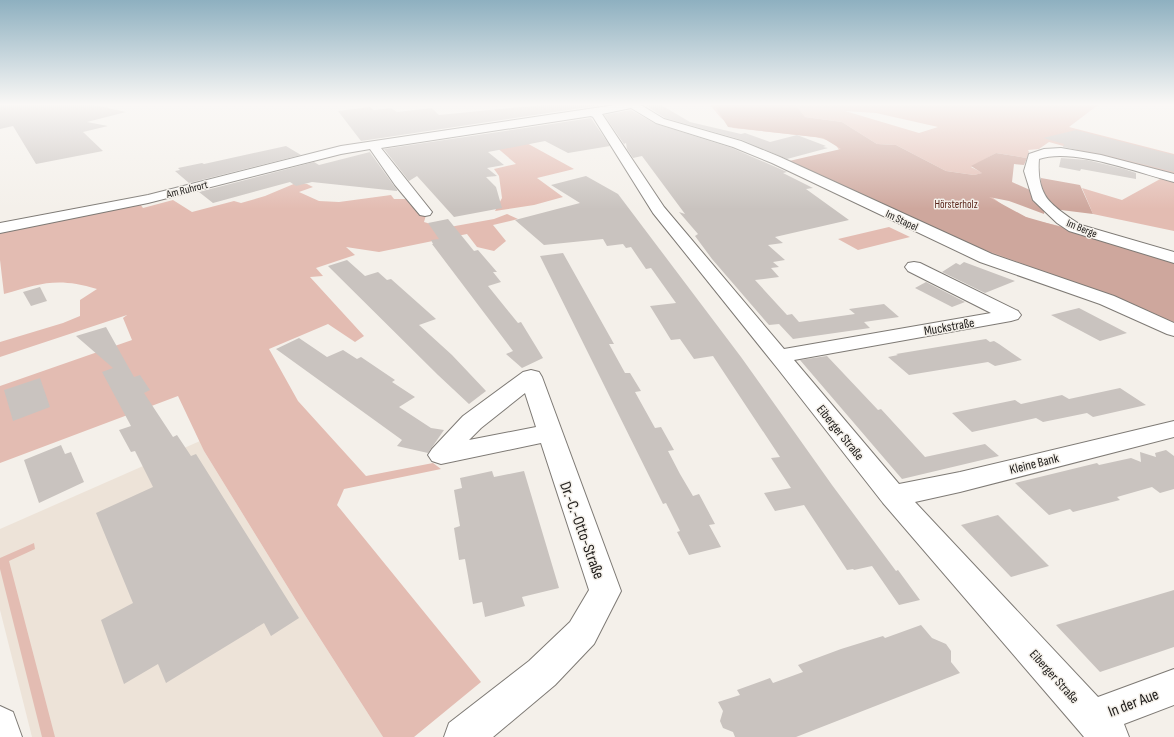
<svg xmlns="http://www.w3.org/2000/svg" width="1174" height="737" font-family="'Sofia Sans Condensed',sans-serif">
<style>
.built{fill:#ede3d8}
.green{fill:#e3bcb2;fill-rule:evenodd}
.forest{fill:#cea79d}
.building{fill:#c9c3bf}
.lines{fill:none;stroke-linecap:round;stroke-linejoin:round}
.street-casing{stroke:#7e7a75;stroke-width:2}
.secondary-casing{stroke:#7e7a75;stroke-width:2}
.street{fill:#fff;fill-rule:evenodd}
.secondary{fill:#fff;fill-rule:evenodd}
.labels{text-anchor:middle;stroke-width:3;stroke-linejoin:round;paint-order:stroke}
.far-street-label{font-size:11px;fill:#22201e;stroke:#f4f0ea}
.far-park-label{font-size:11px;fill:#5a261b;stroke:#f4f0ea}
.street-label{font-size:13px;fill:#22201e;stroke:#f4f0ea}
.near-street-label{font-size:16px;fill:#22201e;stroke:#f4f0ea}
</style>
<rect width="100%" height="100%" fill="#f4f0ea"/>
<!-- built -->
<polygon class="built" points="200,441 204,451 305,615 383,737 32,737 0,610 0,529"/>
<!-- green -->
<g class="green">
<path d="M710,105H1098L1069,127L1174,154V177L1049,142L1039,149L1028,150L1029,152L1027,158L996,153L971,167L983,173L974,175L946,171L896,145L877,144L842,122L805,117L790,112L871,144L970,181L1011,211L1033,220L1064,227L1174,326L989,256L921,225L839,150L834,142L816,137L733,128L721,118ZM845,111L876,113L938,127L919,133Z"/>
<polygon points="523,141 574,169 537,178 563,197 534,205 495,211 502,198 499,176 494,169 516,164 495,146"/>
<polygon points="1162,178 1174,181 1174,231 1093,214 1082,188 1122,200"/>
<path d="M296,183L307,184L313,187L299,192L319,201L339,202L391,195L394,199H410L426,215L424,222L444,228L494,219L507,214L518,219L493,225L506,241L494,251L477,247L467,234L379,252L346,247L355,255L316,268L323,276L310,277L364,336L355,342L328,324L269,349L298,401L366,476L433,463L441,469L344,489L337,505L481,682L414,737H383L305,615L204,451L178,396L0,463V386L132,340L123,318L127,315L0,357V342L63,323L80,316V300L97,289C58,277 41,283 4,294L0,260V232L140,204L143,208L173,200L192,212L234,201L241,203L265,196Z"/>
<polygon points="889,227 910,237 858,250 838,239"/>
<polygon points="34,543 35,549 9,561 55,737 42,737 0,569 0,558"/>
</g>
<!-- forest -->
<polygon class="forest" points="714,105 795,105 805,117 842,122 877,144 896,145 946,171 974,175 982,173 971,166 996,153 1027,158 1024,165 1014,164 1012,182 1039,194 1041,178 1080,185 1093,214 1045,208 1044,214 1009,201 989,197 1026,217 1124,245 1174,262 1174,325 1110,296 953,238 789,161 841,149 823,138 728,127"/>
<!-- building -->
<g class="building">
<polygon points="0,105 95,105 126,112 87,122 108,126 83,132 103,151 36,164 13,126 0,129"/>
<polygon points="541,105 602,105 361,141 338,111 370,107 374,110 391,108 397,112 432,108 439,115"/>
<polygon points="645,105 661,105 690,122 741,134 745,133 770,142 797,135 826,146 823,147 828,148 787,159 742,140 665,118"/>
<polygon points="631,110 656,124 732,148 787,172 783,173 813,188 806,189 849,220 775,237 783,243 768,245 785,260 773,262 779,267 771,268 779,277 755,280 787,315 792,314 799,322 855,314 849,309 884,304 899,317 864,322 870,328 793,339 779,324 769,325 712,259 695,236 698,234 679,212 685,214 642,156 633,158 627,149 626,143 624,144 604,115"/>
<polygon points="591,118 610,146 568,153 545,141 488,152 504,165 487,168 497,176 486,177 496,187 502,208 454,217 417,176 409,181 384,149"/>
<polygon points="1076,130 1174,155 1174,172 1101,154 1063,147 1064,144 1043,138"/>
<polygon points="286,146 301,155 189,183 175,171 180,170 178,168 202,163 204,164"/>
<polygon points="369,151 397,190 397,191 312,182 296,186 290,182 213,203 199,192 314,162 319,165 370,152"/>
<polygon points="1061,158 1087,160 1124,169 1136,173 1136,179 1081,169 1080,171 1059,167"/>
<polygon points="586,176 618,194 741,357 832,485 896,571 898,570 920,600 899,605 872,566 854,570 853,569 847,570 804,505 775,511 764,493 791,488 771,458 780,457 713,356 694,359 680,339 671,340 650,306 676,303 651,268 646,269 631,247 626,248 623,244 607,246 603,239 544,245 515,220 580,203 551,185"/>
<polygon points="448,219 474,251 478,250 497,272 493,272 501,282 488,286 518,323 521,322 543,358 522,368 506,354 513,351 432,244 433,244 431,240 439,239 428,223"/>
<polygon points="563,253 614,344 609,344 625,373 630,373 641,391 635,392 655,428 661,427 674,450 668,451 680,474 693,496 699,494 715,524 709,525 721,547 689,555 677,532 680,531 666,503 663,504 540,256"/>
<polygon points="347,260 365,276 378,272 387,280 391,279 436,319 419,325 452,355 486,391 469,404 438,375 328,266"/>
<polygon points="964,262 1015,281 985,293 942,272 956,263 960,265"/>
<polygon points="926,282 965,302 952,307 915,288"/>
<polygon points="40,287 47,301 31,306 23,292"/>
<polygon points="1079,308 1102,320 1127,333 1100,341 1051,315"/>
<polygon points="106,327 134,377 140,375 150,390 144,393 173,437 177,435 191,456 196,454 299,618 271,636 264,623 166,683 158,664 124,684 101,620 133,603 96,513 153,487 135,451 131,452 119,430 131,426 102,372 113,368 76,336"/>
<polygon points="299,338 327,357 343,350 357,359 361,357 395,380 392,382 415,397 399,407 431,428 444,430 428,453 397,446 402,440 276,349"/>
<polygon points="986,339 990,342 994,341 999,344 1022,360 995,366 988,362 909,375 888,357 898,355 896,354"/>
<polygon points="827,356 878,410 881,409 925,457 985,444 999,456 902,479 800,360"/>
<polygon points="40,378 50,407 13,421 4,390"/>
<polygon points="1120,388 1146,405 1093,417 1087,413 1043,422 1036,418 972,432 952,413 1015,400 1021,404 1062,395 1069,399"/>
<polygon points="61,445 65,454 71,452 84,482 39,503 24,460"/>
<polygon points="1166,450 1174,456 1174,489 1160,493 1152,487 1117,497 1120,500 1073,512 1070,509 1049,515 1015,483 1097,463 1099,465 1131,458 1141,462 1140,452 1156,457 1155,453"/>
<polygon points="492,471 494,477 524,471 559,588 522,597 525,606 485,617 482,602 473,604 465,559 459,560 454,528 460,526 454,490 462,488 460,478"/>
<polygon points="998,515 1049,566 1011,577 961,525"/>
<polygon points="1174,590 1174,647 1100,672 1056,625"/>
<polygon points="921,625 932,638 946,644 951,651 951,662 960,673 796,737 735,737 733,732 723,728 720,721 723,711 718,702 740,695 737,690 770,678 773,683 803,672 798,665 841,649 883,636 885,638"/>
</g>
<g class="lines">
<!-- street casing -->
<g class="street-casing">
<g id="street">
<polygon points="615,105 641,105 664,119 741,141 780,157 992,254 1114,296 1174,323 1174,336 1167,334 1100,304 980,262 772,163 733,147 656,123 631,108 602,114 664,207 784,349 991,313 908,271 905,267 908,263 914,262 920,263 1018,311 1021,315 1018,319 1011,321 794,360 899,484 960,472 1174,421 1174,437 960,492 915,502 1098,697 1174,669 1174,705 1124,724 1129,737 1084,737 1079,731 883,503 778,369 653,213 593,117 591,116 381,148 432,212 430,215 425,216 420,215 395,185 370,149 341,154 148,203 0,233 0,223 148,195 341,146"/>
<path d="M1061,148L1101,155L1174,174V182C1139,173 1072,147 1039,159C1038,170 1039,185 1045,195C1050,205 1071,219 1081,225L1174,252V263L1069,231L1057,223L1033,200L1024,171L1029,154L1044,149Z"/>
<path d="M531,370L539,372L542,377L621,591L594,644L555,685L493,737H444L449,723L529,661L570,622L589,590L541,443L441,464L432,461L428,455L432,449L463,416L523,372ZM525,393L536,427L469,440L481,428Z"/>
</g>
</g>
<!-- secondary casing -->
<g class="secondary-casing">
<polygon id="secondary" points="0,706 13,712 22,737 0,737"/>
</g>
<!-- street -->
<use href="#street" class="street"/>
<!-- secondary -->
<use href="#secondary" class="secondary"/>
</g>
<!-- sky -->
<linearGradient id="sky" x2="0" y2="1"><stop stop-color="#8eb0c0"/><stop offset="0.5" stop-color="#faf8f6"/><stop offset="1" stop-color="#faf8f6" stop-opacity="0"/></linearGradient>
<rect width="1174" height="209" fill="url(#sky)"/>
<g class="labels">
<!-- far-street labels -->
<g class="far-street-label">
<text transform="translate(187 189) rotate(-14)" y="4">Am Ruhrort</text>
<text transform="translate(902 220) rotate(25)" y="4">Im Stapel</text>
<text transform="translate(1082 228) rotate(22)" y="4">Im Berge</text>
</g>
<!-- far-park labels -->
<g class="far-park-label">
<text x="956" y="208">Hörsterholz</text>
</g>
<!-- street labels -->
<g class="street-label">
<text transform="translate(949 326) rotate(-10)" y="5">Muckstraße</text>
<text transform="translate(841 432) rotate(51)" y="5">Eiberger Straße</text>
<text transform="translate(1034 463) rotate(-14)" y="5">Kleine Bank</text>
<text transform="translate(1055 676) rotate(48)" y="5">Eiberger Straße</text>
</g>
<!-- near-street labels -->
<g class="near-street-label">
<text transform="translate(583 530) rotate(70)" y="6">Dr.-C.-Otto-Straße</text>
<text transform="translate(1133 702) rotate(-21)" y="6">In der Aue</text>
</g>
</g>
</svg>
